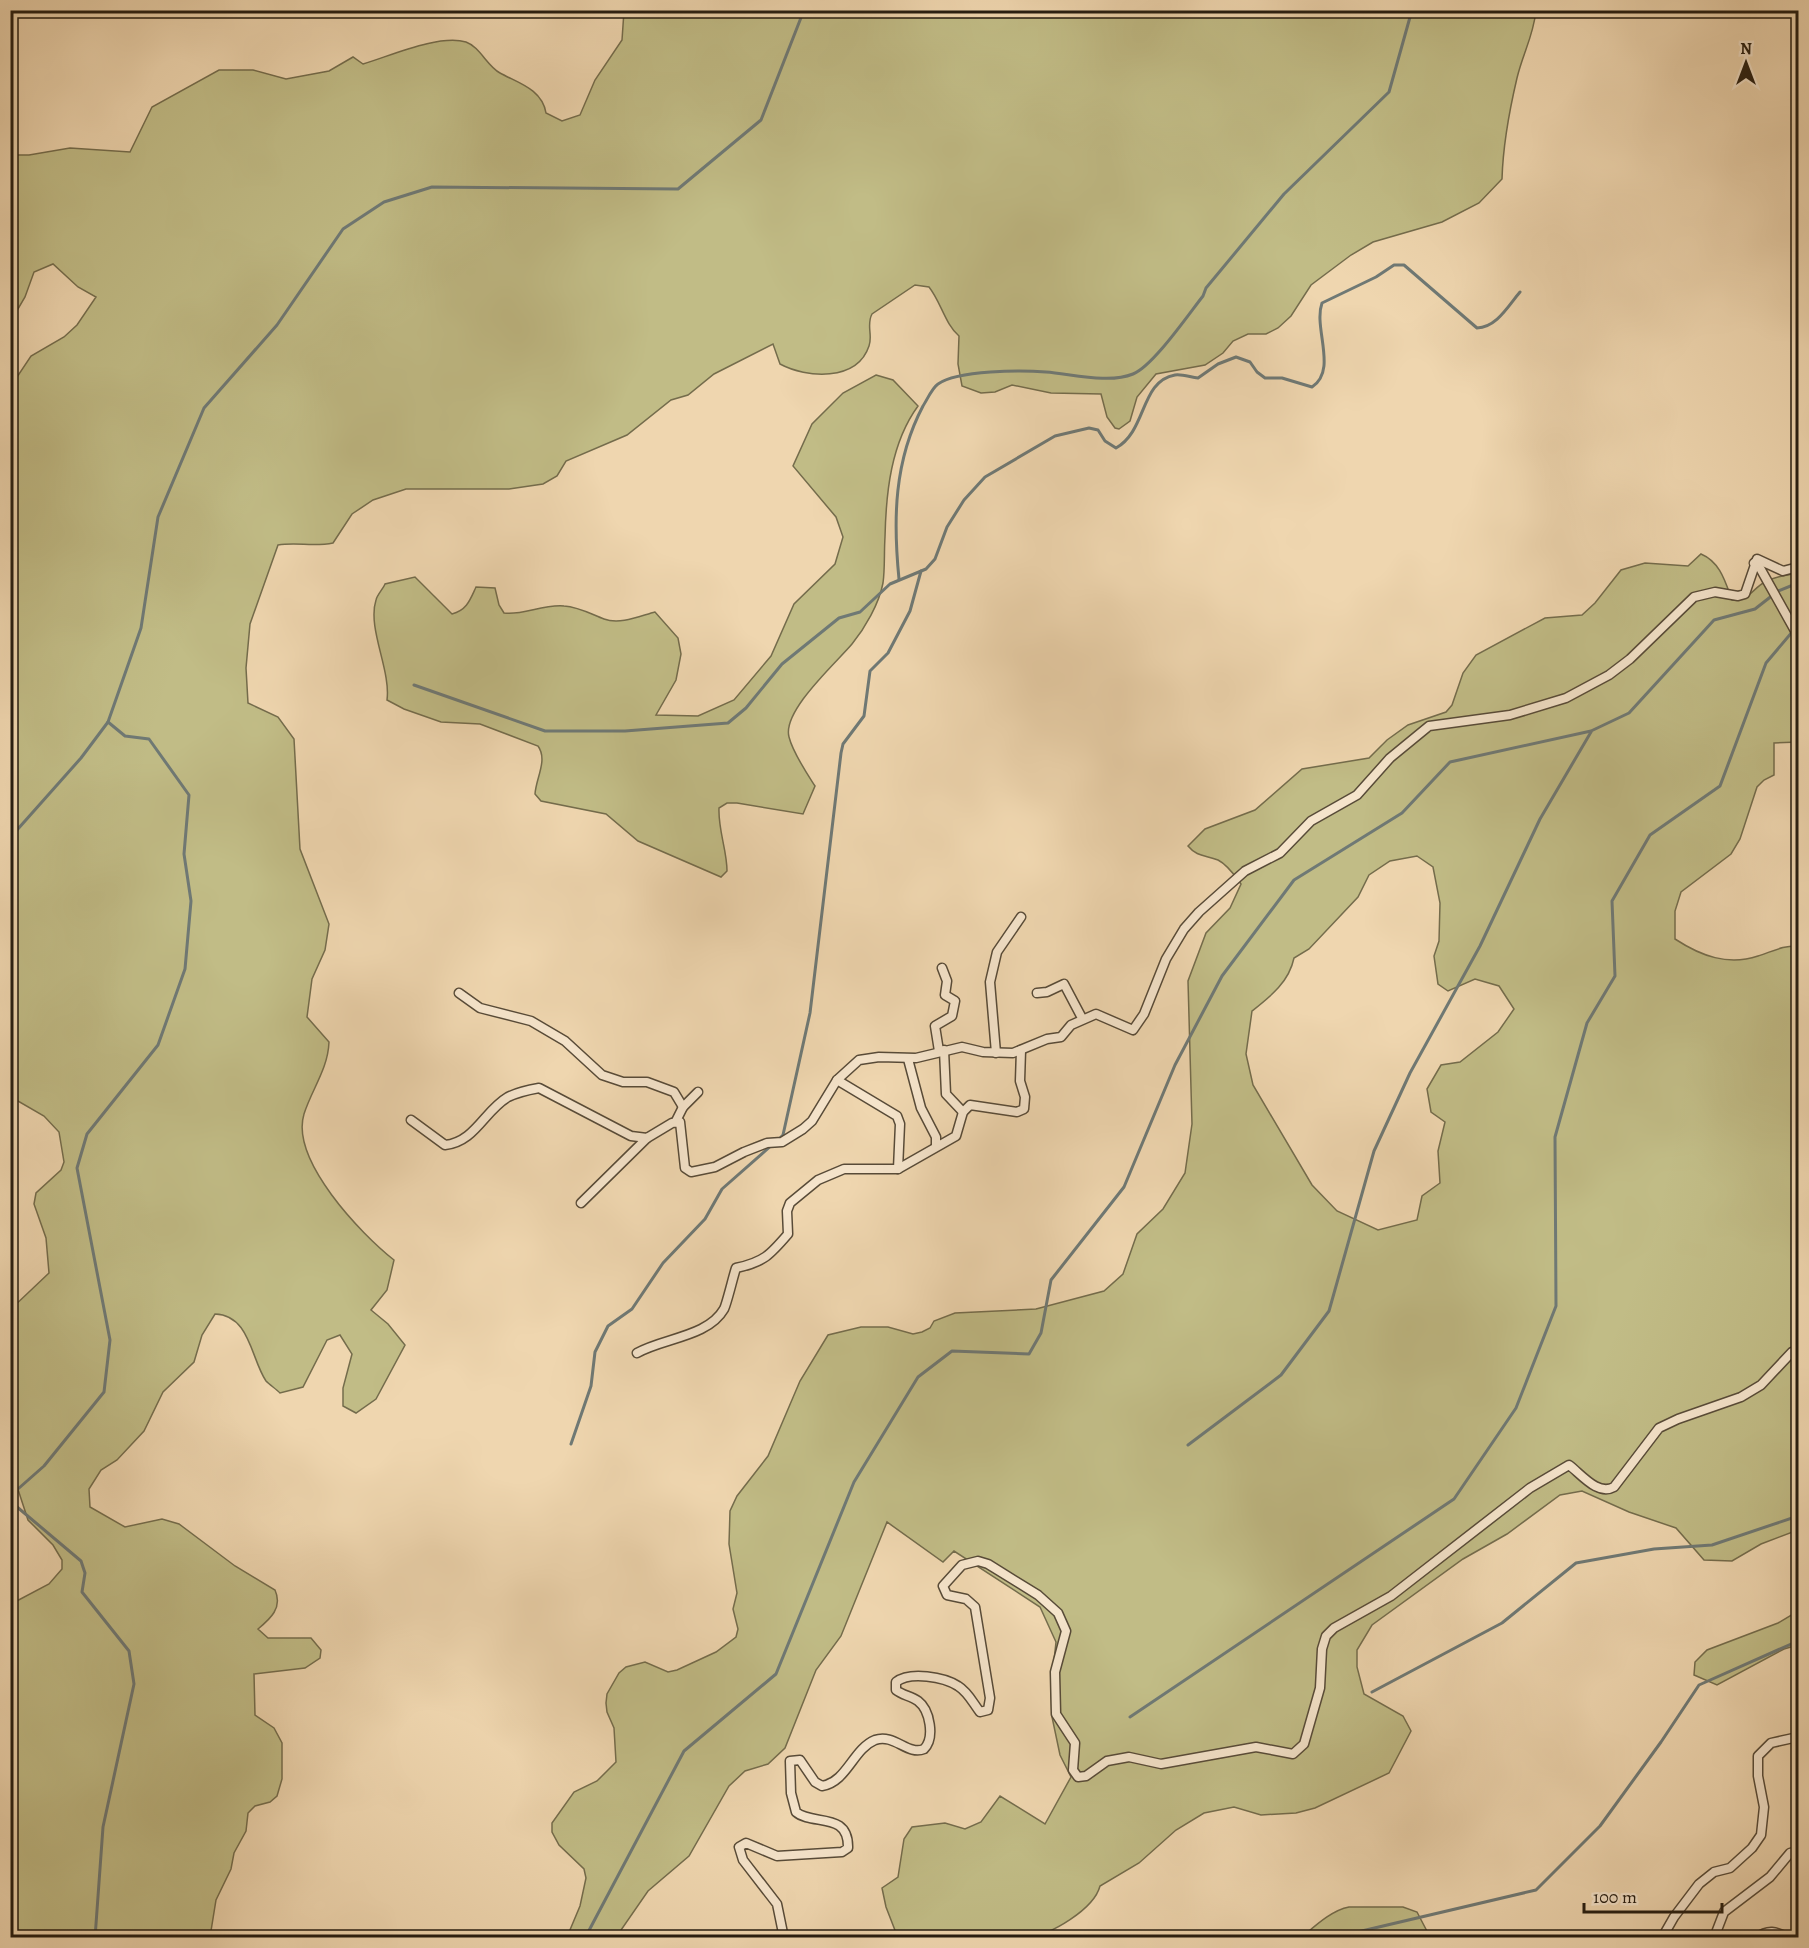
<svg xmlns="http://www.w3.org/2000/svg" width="1809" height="1948" font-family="Alegreya,serif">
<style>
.green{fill:#c1bc86;stroke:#746c4c;stroke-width:1.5;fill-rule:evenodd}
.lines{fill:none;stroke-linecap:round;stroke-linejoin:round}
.stream{stroke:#6f7975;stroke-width:3}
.minor-casing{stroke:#584b38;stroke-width:11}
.minor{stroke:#f5e4cb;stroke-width:8}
</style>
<rect width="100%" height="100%" fill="#efd6af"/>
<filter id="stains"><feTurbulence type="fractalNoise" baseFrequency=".00333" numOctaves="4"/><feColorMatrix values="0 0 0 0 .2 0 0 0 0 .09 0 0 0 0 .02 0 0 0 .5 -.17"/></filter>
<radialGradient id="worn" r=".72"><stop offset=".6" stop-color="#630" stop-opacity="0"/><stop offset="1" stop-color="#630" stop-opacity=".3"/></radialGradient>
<!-- green -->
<g class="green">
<path d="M624,11H1536C1533,37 1523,53 1517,78C1509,112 1503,144 1502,179L1479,203L1442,222L1373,242L1351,255L1311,285L1291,316L1278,328L1266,334H1248L1233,341L1223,353L1205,365L1156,374L1137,397L1130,421L1119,429L1115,428L1107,417L1101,394L1051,393L1012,385L995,392L981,393L962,386L958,364L959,336C945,324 941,302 929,287L915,285L872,314C866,325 873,335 869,346C857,382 806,378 780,364L773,344L714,374L688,395L671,400L627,435L566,461L557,476L543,484L509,489H406L373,500L352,514L333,543C314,547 297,542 278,545L250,624L246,668L248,703L278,717L294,739L300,849L329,924L325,950L312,979L307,1017L329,1042C328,1069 312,1089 304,1114C290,1160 361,1234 394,1260L387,1290L371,1310L388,1324L405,1345L376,1399L356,1413L343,1406V1388L352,1354L340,1335L327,1340L303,1387L280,1393C276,1389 270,1385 266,1381C251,1359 250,1315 215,1314L202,1335L194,1362L163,1392L144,1431L117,1460L101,1470L89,1489L90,1507L125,1527L162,1519L179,1524L235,1566L275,1590C283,1608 270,1619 258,1629L268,1638H311L321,1650L320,1658L305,1668L254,1674L255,1715L274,1728L282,1743V1779L277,1796L270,1802L255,1806L248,1813L246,1831L234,1853L231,1869L216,1900L210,1937H11V1604L49,1584L62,1569V1560L53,1545L28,1520L11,1468V1309L49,1273L46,1238L34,1204L36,1193L61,1170L64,1162L59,1132L44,1116L11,1097V386L31,356L64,337L77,325L96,297L78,287L53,264L34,272L25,297L11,321V155H29L70,148L130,152L152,107L219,70H253L286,79L329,71L353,57L363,64C390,56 439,34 466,42C480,47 487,66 500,73C518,83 542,89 546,113L562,121L580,115L595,80L622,40Z"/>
<path d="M876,375L893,380L918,406C891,443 886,492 885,537C884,552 885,569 883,583C879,604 865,628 852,644C836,663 782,711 789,737C793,753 806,772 815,786L803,814L737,803H727L719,808C718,830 727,850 727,871L721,877L638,841L606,814L541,801L535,794C536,778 548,760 538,746L480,724L441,722L404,709L387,700C391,670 367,628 376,600C377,595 383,589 385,584L415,577L452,614C467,610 470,600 476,587L495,588L499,605L504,613C522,616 543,604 564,606C579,607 591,614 604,619C620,625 640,616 655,612L678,638L681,654L676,680L656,715L698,716L734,700L771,656L794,604L835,564L843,537L836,517L793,466L812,424L843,393Z"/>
<path d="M1701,554C1720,562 1725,581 1732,600C1748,602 1753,588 1765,582C1776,576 1787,575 1798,573V742L1774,743V775L1764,780L1757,787L1740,839L1731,854L1681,892L1675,911V939C1701,956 1728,966 1758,956C1771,952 1784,945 1798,946V1530L1761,1544L1732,1561L1704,1560L1676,1528L1629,1512L1582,1491L1560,1495L1507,1534L1463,1559L1372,1625L1357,1650V1667L1364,1694L1403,1716L1411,1731L1389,1773L1315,1808L1296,1813L1261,1815L1234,1807L1204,1813L1176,1830L1139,1863L1100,1886C1094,1909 1051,1935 1028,1937C985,1942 940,1937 898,1938L886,1907L882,1888L898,1877L904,1839L912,1827L945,1823L965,1829L981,1822L1000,1796L1045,1824L1071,1777L1060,1755L1052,1717L1051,1689L1056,1642L1040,1607L954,1551L943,1562L887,1522L841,1636L816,1670L785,1748L768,1764L745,1771L729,1786L689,1856L648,1891L621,1930L620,1937H567L580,1906L586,1878L584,1869L559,1845L552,1832V1823L574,1792L597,1781L616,1762L614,1728L607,1712L606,1703L607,1694L619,1673L626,1667L645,1662L668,1672L677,1670L716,1652L736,1637L738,1629L733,1609L737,1593L729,1544L730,1511L737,1496L768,1456L800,1381L828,1335L861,1327H888L913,1334L922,1332L930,1328L934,1321L955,1313L1036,1309L1104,1291L1123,1274L1137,1234L1163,1209L1185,1173L1192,1124L1188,981L1206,933L1230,908L1241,884C1235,876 1228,865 1218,860C1206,855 1197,857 1188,846L1205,829L1255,810L1302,769L1369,758L1387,740L1408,725L1446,712L1452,705L1463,673L1476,655L1545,618L1582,615L1595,603L1621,570L1645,563L1688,566ZM1417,856L1433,867L1440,903L1439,941L1434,956L1438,984L1448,991L1475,979L1499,986L1514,1009L1498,1032L1460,1062L1441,1065L1427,1089L1431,1112L1445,1122L1438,1151L1440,1183L1422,1196L1417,1220L1378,1230L1337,1211L1312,1185L1253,1085L1246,1054L1252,1011C1271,996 1289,982 1294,958L1309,949L1358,897L1369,875L1390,861Z"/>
<polygon points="1798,1611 1798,1645 1784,1649 1717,1685 1694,1675 1695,1662 1707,1650 1778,1623"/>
<path d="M1349,1907H1403L1417,1912L1430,1937H1302C1315,1926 1332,1910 1349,1907Z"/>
</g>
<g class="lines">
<!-- stream -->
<g class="stream">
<path d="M899,579C893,519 894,461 923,406C927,400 932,388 938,384C958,370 1022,370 1046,372C1072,374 1109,384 1133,374C1153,366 1188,315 1203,296L1206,288L1284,194L1389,92L1412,10"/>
<path d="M414,685L545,731H625L728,723L746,708L782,664L839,618L860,612L890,584L926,569L935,559L947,527L964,500L985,477L1055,436L1089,428L1098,430L1105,441L1116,448C1147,431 1140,381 1175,375C1182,374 1190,377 1198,378L1218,364L1236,357L1250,362L1257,372L1265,378H1282L1312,387C1338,370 1313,328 1322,303L1376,277L1394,265H1404L1477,328C1497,327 1508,306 1520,292"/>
<polyline points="10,843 17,830 81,758 108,722 141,628 158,517 204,408 277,325 343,229 384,202 432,187 678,189 761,120 804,10"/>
<polyline points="778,1140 783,1135 810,1013 841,753 843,744 864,716 870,671 888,653 910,611 921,571"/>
<polyline points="571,1444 591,1386 595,1352 608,1326 632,1309 663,1263 705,1219 722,1189 773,1144"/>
<polyline points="1188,1445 1281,1375 1329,1311 1374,1151 1410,1073 1480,946 1540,819 1591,732"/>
<polyline points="10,1496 44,1466 104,1392 110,1340 77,1168 87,1134 158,1045 185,969 191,901 184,854 189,795 149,739 125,736 108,722"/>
<polyline points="10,1501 81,1561 85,1573 82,1592 129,1651 134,1684 103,1827 95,1938"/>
<polyline points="1372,1692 1502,1623 1576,1563 1654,1549 1712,1545 1798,1516"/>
<polyline points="1130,1717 1454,1499 1516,1408 1556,1306 1555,1137 1587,1023 1615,976 1612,901 1650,835 1720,786 1766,663 1798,625"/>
<polyline points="585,1938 684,1751 776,1674 854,1482 918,1377 952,1351 1029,1354 1041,1333 1051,1280 1124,1187 1175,1065 1222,976 1294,880 1402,813 1450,762 1591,731 1629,713 1714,620 1755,609 1778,591 1798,583"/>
<polyline points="1332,1938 1536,1890 1600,1826 1661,1742 1699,1685 1798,1641"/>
</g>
<!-- minor casing -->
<g class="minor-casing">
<g id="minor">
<polyline points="1754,563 1760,568 1798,636"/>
<polyline points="459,993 480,1008 531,1021 565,1041 602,1075 623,1082 647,1082 674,1092 683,1107"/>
<polyline points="1037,993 1047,992 1064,984 1082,1018"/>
<polyline points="944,1050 946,1094 963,1112"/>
<polyline points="939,1051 935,1026 952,1016 955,1001 945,995 947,981 942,968"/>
<polyline points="996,1053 990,982 997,952 1021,917"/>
<polyline points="908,1059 921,1108 936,1137 936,1146"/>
<polyline points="837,1080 897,1116 900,1124 898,1169"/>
<path d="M411,1120L445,1145C475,1142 484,1111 508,1097C518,1092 528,1090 539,1088L631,1136L647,1138L672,1123L680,1122L685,1168L691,1172L715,1167L744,1152L767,1143L782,1142L803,1129L812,1121L837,1080L859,1060L879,1057L916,1058L962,1047L983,1052L1013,1053L1047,1039L1061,1037L1071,1025L1096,1014L1133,1030L1144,1014L1166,959L1184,929L1199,912L1245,871L1280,853L1311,821L1357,795L1390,758L1429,726L1510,715L1566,698L1609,675L1630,659L1694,597L1715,592L1738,596L1745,594L1757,559L1783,571L1798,567"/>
<polyline points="676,1121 683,1107 698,1092"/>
<polyline points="581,1203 647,1138"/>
<path d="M637,1353C663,1338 708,1337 724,1309C727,1303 733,1277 736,1268C764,1262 770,1255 788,1234L787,1211L790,1203L818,1180L844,1169H898L956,1136L963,1112L970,1105L1017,1112L1024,1109L1025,1097L1020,1081L1021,1050"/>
<path d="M784,1938L777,1904L743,1860L739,1847L746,1843L777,1856L842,1852L848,1848C849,1811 812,1826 796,1812L791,1793L790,1761L800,1760L815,1782L822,1786C847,1782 853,1749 875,1740C894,1733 908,1756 924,1749C935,1738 930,1710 918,1701C911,1696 902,1695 896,1690V1682C910,1671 944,1677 958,1686C968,1692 973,1703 980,1712L988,1710L990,1698L975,1607L966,1599L947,1595L943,1586L962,1565L978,1561L988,1564L1038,1595L1058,1613L1066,1631L1055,1672L1056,1714L1075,1743L1073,1770L1078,1777L1086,1776L1107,1761L1129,1757L1161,1764L1256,1747L1293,1754L1304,1744L1320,1688L1322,1649L1326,1636L1334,1628L1391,1596L1530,1488L1569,1465C1582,1475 1598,1496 1614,1487L1659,1428L1678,1419L1741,1397L1761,1385L1792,1352L1798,1350"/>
<polyline points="1662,1938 1674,1917 1699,1884 1714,1872 1730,1868 1752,1848 1761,1835 1764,1807 1758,1776 1758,1756 1771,1743 1798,1737"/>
<polyline points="1714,1938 1724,1912 1770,1877 1790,1853 1798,1851"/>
<path d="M1756,1938C1768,1929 1776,1931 1788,1938"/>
</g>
</g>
<!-- minor -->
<use href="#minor" class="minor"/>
</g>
<!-- margin -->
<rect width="1809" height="1948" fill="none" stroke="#efd6af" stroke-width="36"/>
<rect x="12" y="12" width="1785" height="1924" fill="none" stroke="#261d11" stroke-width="3"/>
<rect x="18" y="18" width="1773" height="1912" fill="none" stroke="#261d11" stroke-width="1.5"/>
<!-- north arrow -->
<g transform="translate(1746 63)" stroke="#f5e4cb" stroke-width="4.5" paint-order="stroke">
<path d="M0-4.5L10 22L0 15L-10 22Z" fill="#261d11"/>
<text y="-9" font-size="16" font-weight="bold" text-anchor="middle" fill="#261d11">N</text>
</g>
<!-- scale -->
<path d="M1584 1903v9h138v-9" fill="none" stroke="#261d11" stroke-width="3"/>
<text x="1593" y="1903" font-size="18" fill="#261d11" stroke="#f5e4cb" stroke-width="4.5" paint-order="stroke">100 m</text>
<rect width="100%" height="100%" filter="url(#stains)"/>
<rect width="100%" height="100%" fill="url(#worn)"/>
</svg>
